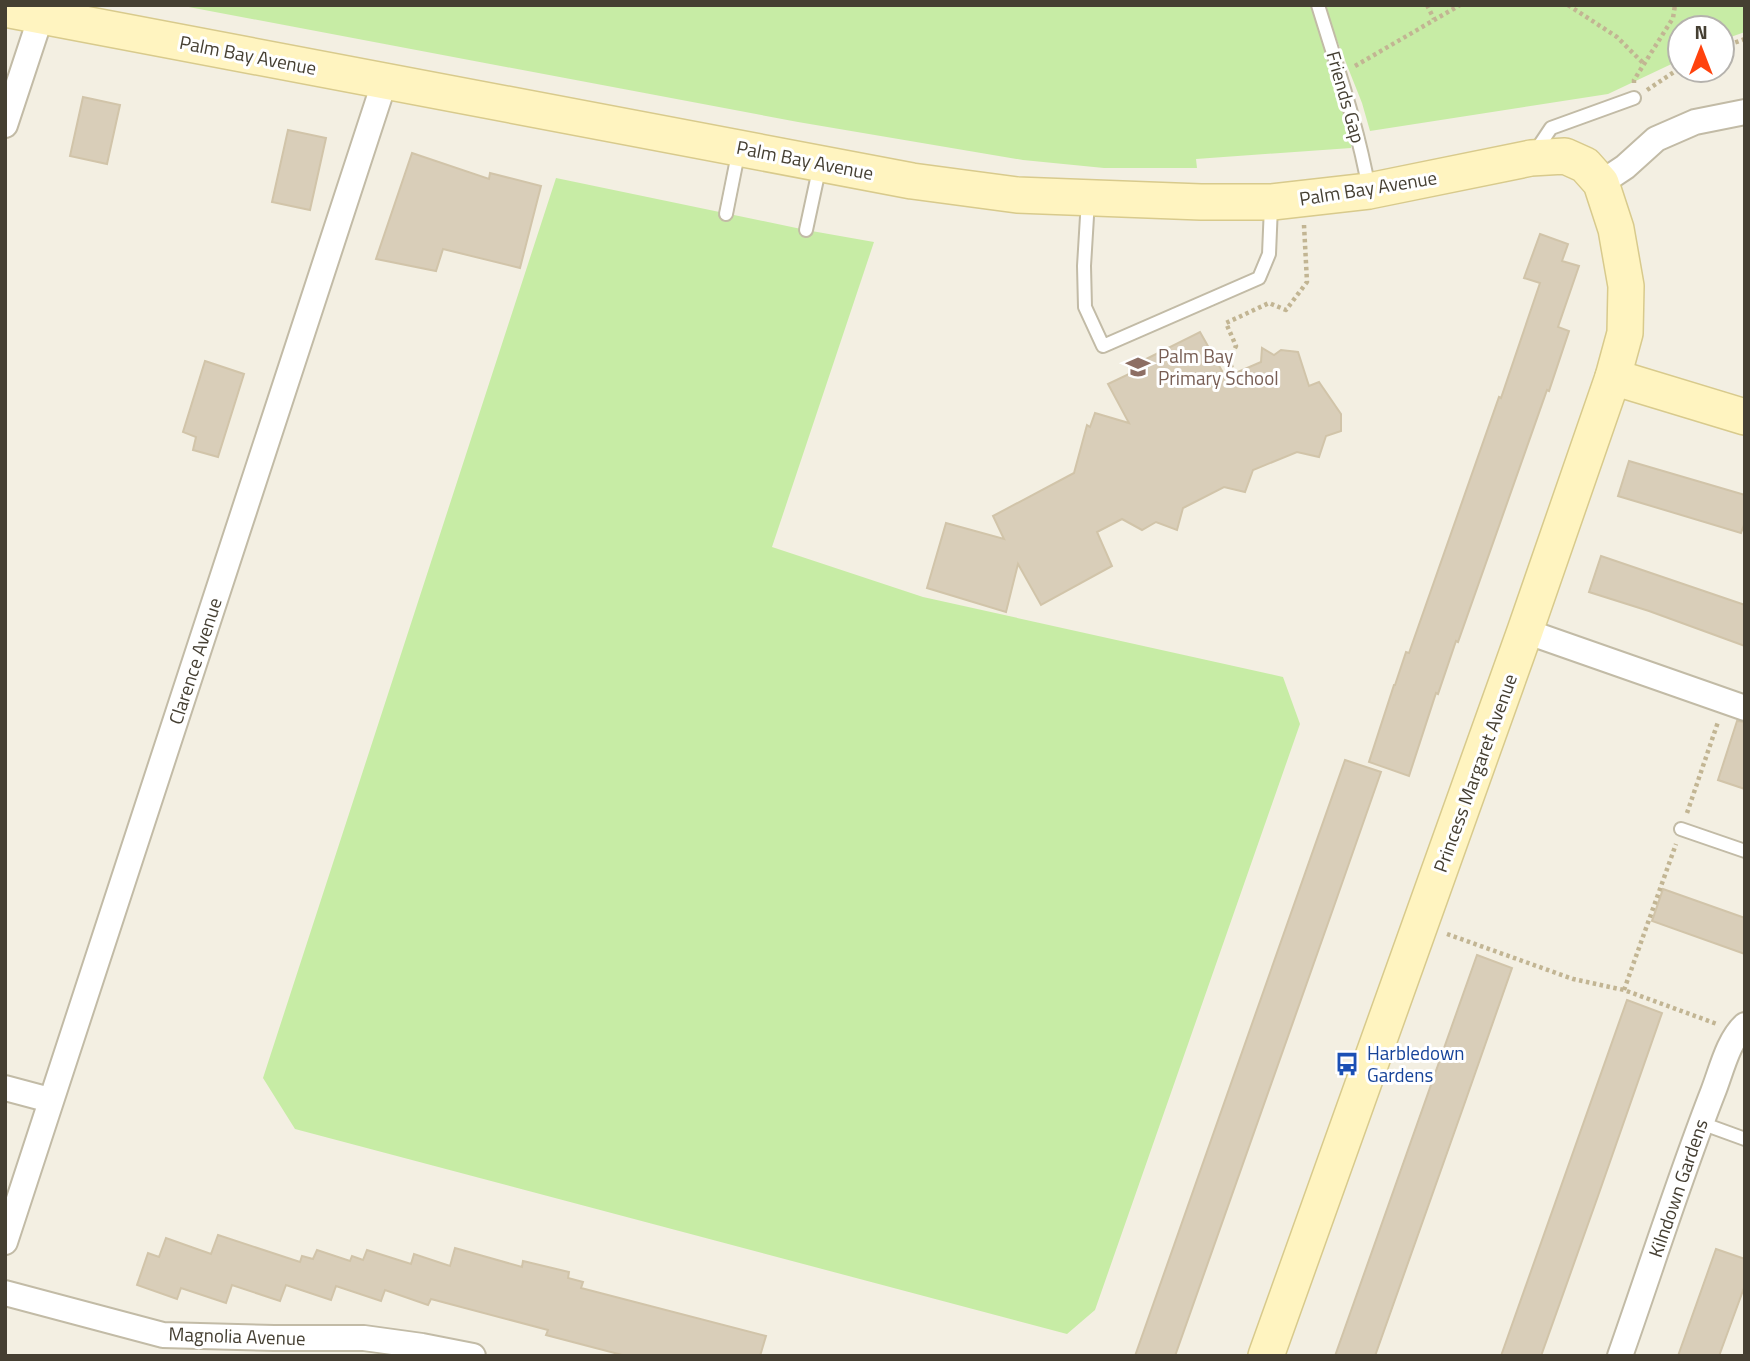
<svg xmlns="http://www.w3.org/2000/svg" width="1750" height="1361" font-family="'Titillium Web',sans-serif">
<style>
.green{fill:#c7eca5}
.building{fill:#d9ceb9;stroke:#d1c4a9;stroke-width:2}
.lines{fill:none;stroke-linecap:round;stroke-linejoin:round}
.lane-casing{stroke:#c2bba6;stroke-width:16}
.street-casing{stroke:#c2bba6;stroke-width:28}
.secondary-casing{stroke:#d8ca8c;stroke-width:38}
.path{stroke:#c2b593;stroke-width:4.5;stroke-dasharray:3.5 3.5;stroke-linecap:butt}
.lane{stroke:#fff;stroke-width:12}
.street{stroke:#fff;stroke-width:24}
.secondary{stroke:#fff4c0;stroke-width:35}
.labels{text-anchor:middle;stroke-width:6;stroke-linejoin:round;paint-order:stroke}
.street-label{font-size:19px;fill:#453f32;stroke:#fff}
.education-label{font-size:19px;fill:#785e54;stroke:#fff;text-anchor:start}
.transit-label{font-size:19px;fill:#164399;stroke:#fff;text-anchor:start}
</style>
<rect width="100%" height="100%" fill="#f3efe2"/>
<!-- green -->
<g class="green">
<polygon points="178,5 1311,5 1353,137 1351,148 1196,159 1197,168 1104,168 1023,160 798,122"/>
<polygon points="1323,5 1745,5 1745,32 1722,40 1722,28 1680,28 1680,60 1608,94 1370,131 1362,103"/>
<polygon points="556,178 806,230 874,242 772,547 923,597 1283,677 1300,724 1095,1310 1067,1334 295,1129 263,1078"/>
</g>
<!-- building -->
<g class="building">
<polygon points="83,97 120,105 107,164 70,156"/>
<polygon points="288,130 326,138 310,210 272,202"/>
<polygon points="412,153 489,179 490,173 541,186 520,268 443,249 436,271 376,259"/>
<polygon points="1540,234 1568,244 1562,261 1579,266 1558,327 1569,331 1549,391 1547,390 1458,642 1456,641 1438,694 1436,693 1409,776 1369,762 1394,685 1395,685 1406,652 1409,653 1499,397 1501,398 1540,283 1524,278"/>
<polygon points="1200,332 1222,371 1224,378 1261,362 1262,348 1274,355 1281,350 1298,352 1309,386 1319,382 1341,414 1341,431 1326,436 1319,457 1297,452 1253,470 1245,492 1224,487 1183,508 1177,530 1156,522 1142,530 1122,519 1097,532 1112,566 1041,605 1018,564 1006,612 927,588 946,523 1004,539 993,516 1074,473 1087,425 1090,427 1095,413 1129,423 1108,384 1148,365 1146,359"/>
<polygon points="205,361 244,374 218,457 193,450 196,437 183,432"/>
<polygon points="1629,461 1745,495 1745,522 1741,533 1618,496"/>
<polygon points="1601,556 1745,605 1745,646 1649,611 1589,592"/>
<polygon points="1737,721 1745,722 1745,789 1718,780"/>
<polygon points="1345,760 1381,772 1333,909 1175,1356 1135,1356"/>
<polygon points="1663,889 1745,918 1745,954 1652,921"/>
<polygon points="1477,955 1512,968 1464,1105 1375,1356 1335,1356"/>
<polygon points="1627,1000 1662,1013 1598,1196 1541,1356 1501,1356"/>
<polygon points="218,1235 300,1262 302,1256 313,1259 317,1250 350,1261 352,1256 363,1260 367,1250 411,1264 414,1254 450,1266 455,1248 522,1267 523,1261 569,1272 568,1278 583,1282 581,1288 766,1336 760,1356 626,1356 546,1335 548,1330 431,1299 428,1305 385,1290 381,1301 336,1286 331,1300 286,1285 280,1301 232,1285 226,1303 181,1288 177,1299 137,1285 148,1253 159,1257 166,1238 211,1254"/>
<polygon points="1716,1249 1745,1259 1745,1285 1719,1356 1678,1356"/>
</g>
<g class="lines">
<!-- lane casing -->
<g class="lane-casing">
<g id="lane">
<path d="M1318,5C1337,67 1358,127 1369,190"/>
<polyline points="1535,152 1551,128 1634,98"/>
<polyline points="1088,200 1084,266 1085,307 1103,346 1259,278 1269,254 1271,206"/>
<polyline points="726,214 739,149"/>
<polyline points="806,230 820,165"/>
<polyline points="1681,829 1745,851"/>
<polyline points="1701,1123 1745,1139"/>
</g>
</g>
<!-- street casing -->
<g class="street-casing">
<g id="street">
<polyline points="5,125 41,16"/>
<polyline points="1601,183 1625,167 1656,139 1695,122 1745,112"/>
<polyline points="1525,631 1745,708"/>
<polyline points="5,1088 50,1100"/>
<polyline points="5,1242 385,80"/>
<polyline points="5,1293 163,1335 274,1338 364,1338 422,1346 473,1356"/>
<path d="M1620,1356C1651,1268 1679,1179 1713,1092C1721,1072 1728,1040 1745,1025"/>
</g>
</g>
<!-- secondary casing -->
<g class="secondary-casing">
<g id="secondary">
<polyline points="5,9 912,181 1017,195 1201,202 1272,202 1369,191 1531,158 1565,156 1585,165 1601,183 1616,229 1626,286 1625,333 1613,377 1525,631 1266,1356"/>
<polyline points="1613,377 1745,417"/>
</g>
</g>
<!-- path -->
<g class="path">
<polyline points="1427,5 1434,19"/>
<polyline points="1568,5 1617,37 1644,64"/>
<polyline points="1722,47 1745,39"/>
<polyline points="1355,66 1460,5"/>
<polyline points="1634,83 1634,80 1673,18 1675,5"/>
<polyline points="1647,90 1680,68"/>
<polyline points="1234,374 1229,360 1236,346 1226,323 1269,303 1286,310 1307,282 1304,225"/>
<polyline points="1687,813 1718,722"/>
<polyline points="1447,934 1573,979 1624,990 1717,1024"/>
<polyline points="1624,990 1676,844"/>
</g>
<!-- lane -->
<use href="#lane" class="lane"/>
<!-- street -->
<use href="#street" class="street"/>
<!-- secondary -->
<use href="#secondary" class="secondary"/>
</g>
<!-- icons -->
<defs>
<g id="school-bare" transform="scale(1.89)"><path d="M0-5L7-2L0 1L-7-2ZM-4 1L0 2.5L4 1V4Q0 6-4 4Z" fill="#8d6e63" stroke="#fff" stroke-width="2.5" paint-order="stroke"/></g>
<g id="bus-bare" transform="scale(1.89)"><path d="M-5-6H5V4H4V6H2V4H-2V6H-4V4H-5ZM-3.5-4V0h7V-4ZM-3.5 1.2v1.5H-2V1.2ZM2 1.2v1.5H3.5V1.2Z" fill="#1a4fb4" stroke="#fff" stroke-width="2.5" paint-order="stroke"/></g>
</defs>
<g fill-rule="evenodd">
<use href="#school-bare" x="1138" y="367"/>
<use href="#bus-bare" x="1347" y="1064"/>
</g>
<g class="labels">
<!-- street labels -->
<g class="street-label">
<text transform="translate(248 55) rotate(11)" y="7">Palm Bay Avenue</text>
<text transform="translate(1346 97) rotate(74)" y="7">Friends Gap</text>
<text transform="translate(805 160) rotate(11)" y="7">Palm Bay Avenue</text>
<text transform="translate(1368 188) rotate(-9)" y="7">Palm Bay Avenue</text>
<text transform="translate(195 661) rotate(-72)" y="7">Clarence Avenue</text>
<text transform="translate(1475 773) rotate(-70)" y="7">Princess Margaret Avenue</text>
<text transform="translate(1678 1188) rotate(-71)" y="7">Kilndown Gardens</text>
<text transform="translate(237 1336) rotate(2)" y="7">Magnolia Avenue</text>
</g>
<!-- education labels -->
<g class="education-label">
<text x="1158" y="363">Palm Bay<tspan x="1158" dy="22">Primary School</tspan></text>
</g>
<!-- transit labels -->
<g class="transit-label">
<text x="1367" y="1060">Harbledown<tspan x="1367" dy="22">Gardens</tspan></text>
</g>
</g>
<!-- border -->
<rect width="1750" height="1361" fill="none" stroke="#453f32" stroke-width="14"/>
<!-- north arrow -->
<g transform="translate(1701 49)"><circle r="33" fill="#ffffff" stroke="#b5b2ad" stroke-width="2"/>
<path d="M0-5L12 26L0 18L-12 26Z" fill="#ff420d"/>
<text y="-10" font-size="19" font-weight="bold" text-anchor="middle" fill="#453f32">N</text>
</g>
</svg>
